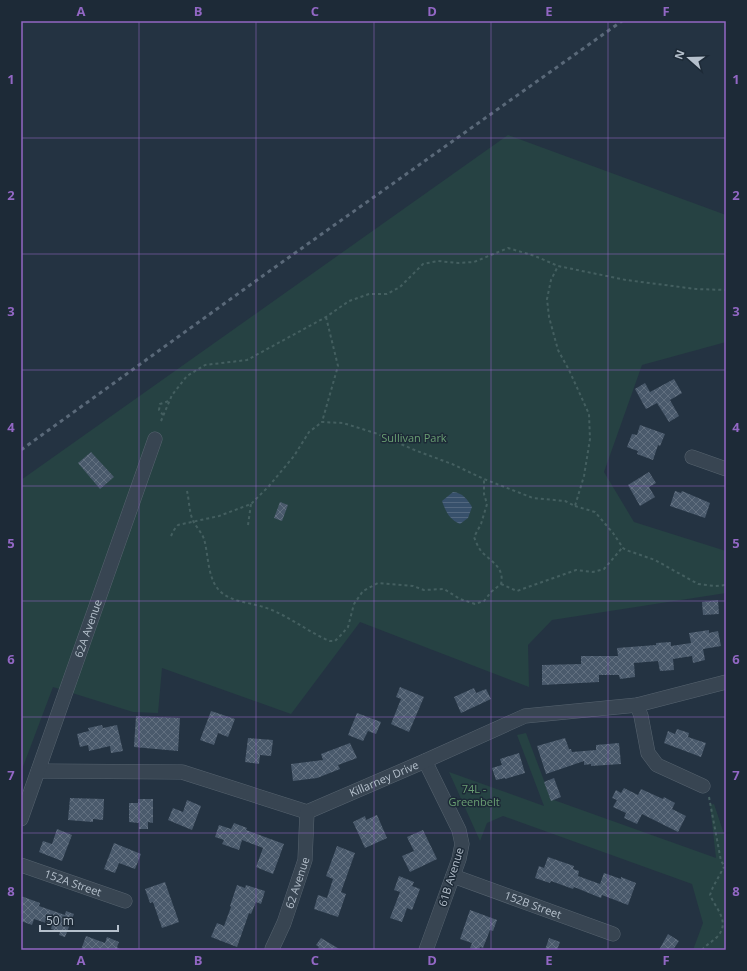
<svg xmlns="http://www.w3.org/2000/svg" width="747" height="971" font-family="'Open Sans',sans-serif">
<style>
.park{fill:#264243}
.water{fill:url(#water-rules)}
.building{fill:url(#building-cross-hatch)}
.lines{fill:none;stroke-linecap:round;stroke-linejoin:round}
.minor-casing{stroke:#56636f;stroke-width:15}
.path{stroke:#445f60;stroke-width:2;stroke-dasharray:3 3;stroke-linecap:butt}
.minor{stroke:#384552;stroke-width:14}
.rail{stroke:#5a6979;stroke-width:3;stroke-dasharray:4 4;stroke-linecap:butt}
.grid{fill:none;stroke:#9267c4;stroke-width:1;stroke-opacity:0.55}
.labels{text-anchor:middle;stroke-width:3;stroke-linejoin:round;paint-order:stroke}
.park-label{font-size:11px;fill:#6a9f73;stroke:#1d2a37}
.street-label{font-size:11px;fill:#b5c0cc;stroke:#1d2a37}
.neatline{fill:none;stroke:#9267c4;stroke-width:1.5}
.grid-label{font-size:13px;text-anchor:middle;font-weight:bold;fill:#9267c4}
</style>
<defs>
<pattern id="water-rules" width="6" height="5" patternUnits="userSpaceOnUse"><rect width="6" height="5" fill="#37506b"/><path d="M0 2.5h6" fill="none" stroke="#52677f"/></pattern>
<pattern id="building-cross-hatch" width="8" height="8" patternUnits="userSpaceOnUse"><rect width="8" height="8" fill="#4a5a6c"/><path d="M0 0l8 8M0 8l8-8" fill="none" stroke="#627080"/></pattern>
</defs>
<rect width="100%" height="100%" fill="#243342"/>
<!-- park -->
<g class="park">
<polygon points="508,135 726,215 726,342 642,365 604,472 634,522 726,551 726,593 552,620 528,645 529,687 360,622 291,714 162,668 158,713 133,712 53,687 21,772 21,480"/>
<polygon points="526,733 551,799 716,858 710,805 714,804 726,840 726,950 693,950 703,923 692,884 503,816 487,823 480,841 449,772 544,806 517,735"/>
</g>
<!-- water -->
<path class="water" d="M453,492C463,493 467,499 472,507L468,518L460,524C449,519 446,512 442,501Z"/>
<!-- building -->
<g class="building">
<polygon points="674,379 682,393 670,400 679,416 669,422 657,403 646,409 635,389 645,383 650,392"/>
<polygon points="640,425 665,434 660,446 658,445 653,460 637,454 638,451 627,447 632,434 637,435"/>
<polygon points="91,452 114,477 100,489 78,463"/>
<polygon points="649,472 656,483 649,487 655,497 640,506 628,485"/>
<polygon points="675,491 681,493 682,491 710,503 705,518 670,506"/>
<polygon points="280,502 288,505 282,521 274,518"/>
<polygon points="718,600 719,614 703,615 702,602"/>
<polygon points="709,630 709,633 718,631 721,646 703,649 705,660 693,663 692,656 673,659 674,670 660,671 658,661 634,663 635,677 620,679 619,675 599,675 599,682 542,685 542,665 581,664 581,656 618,656 617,648 656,645 656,643 671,642 671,646 691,643 689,633"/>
<polygon points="400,687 424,697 409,732 391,724 401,699 396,697"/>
<polygon points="474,688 476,693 486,689 491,699 461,713 454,697"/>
<polygon points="211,711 235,719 228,737 218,733 214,745 200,740"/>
<polygon points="357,713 381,722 376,734 368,731 363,741 348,735"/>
<polygon points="136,716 180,718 178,751 134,747"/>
<polygon points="102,725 103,728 117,725 123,751 111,753 110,746 89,751 88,745 80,747 77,734 89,731 88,728"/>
<polygon points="677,729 689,733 688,737 706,743 701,757 664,743 668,731 675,734"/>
<polygon points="248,738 273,740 271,756 260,755 259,764 245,762"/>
<polygon points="565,738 569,749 571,749 572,752 596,750 596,745 619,743 621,764 591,766 591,764 584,765 584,761 546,774 537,746"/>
<polygon points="350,743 357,758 338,765 340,769 317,778 293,781 291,764 323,760 321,754"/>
<polygon points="519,753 525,773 505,779 505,778 496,780 492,768 502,765 500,759"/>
<polygon points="554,778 561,797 551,801 544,782"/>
<polygon points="624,788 638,795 641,789 663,799 664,797 675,803 672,809 686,816 678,832 642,814 637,824 624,818 626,813 613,807 617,800 612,798 616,790 621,793"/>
<polygon points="70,798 104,799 103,820 93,819 93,822 68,820"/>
<polygon points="138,799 153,799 153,823 148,822 148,829 139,829 139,823 129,822 129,803 138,803"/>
<polygon points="187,800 201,806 192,830 168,820 173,808 183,812"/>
<polygon points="377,815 387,838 365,848 353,822 365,816 366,820"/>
<polygon points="234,823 247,828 246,830 284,844 273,874 256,867 263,848 242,840 239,850 222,844 224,840 215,837 219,825 231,829"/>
<polygon points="57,829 72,835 62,861 39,852 43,841 52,844"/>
<polygon points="423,830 437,859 410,872 402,856 414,851 407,837"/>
<polygon points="114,843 141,854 135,869 119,863 115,873 104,869"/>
<polygon points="337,846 355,853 341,892 346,894 338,917 314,909 318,895 327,898 333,879 326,876"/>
<polygon points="548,857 574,866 573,869 579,871 578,876 600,884 604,873 621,879 621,877 636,883 628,905 602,895 601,898 574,887 573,889 551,881 550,883 535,878 539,866 544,868"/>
<polygon points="399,876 414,882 412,886 420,889 412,910 407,908 402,922 390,918 400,892 394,890"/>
<polygon points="165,882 179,922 162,928 153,902 150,903 145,889"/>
<polygon points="237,885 245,888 246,885 265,891 261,904 256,902 251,914 249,913 237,947 211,937 217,923 224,926 231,907 230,906"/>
<polygon points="21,896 40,903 39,906 65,915 66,911 74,914 65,937 59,935 60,932 51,929 52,925 34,919 32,925 21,921"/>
<polygon points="470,910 497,920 493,931 490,930 483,948 480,947 479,950 470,948 472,943 460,939"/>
<polygon points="668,934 679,941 673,950 659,950"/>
<polygon points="86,936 105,943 107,937 119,942 117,947 121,950 81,950"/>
<polygon points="321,938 341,950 317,950 319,947 316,945"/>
<polygon points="549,938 560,942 557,950 545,950"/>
</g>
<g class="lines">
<!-- minor casing -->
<g class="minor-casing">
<g id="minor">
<polyline points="692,457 726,469"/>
<polyline points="637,705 641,716 648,753 657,765 703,786"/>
<polyline points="425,761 459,830 462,844 459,859 426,950"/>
<path id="s1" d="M38,771L182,772L307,812L425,761L525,716L637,705L726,682"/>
<path id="s2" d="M21,819L155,439"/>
<path id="s3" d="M21,865L125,901"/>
<path id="s4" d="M453,876L613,934"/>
<path id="s5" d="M272,949L284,923L305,860L307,812"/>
</g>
</g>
<!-- path -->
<g class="path">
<polyline points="326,317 338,366 322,422 343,423 375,433 417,451 452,464 484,479 533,498 565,501 575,506 584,476 590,439 589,414 569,370 558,350 549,317 547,299 551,280 558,266"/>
<polyline points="163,415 159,410 160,404 169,401"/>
<polyline points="161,421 172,395 187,376 205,365 247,360 326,317 349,301 369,294 387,294 400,287 423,264 438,261 458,263 474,262 508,248 535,256 558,266 626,280 696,289 726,290"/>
<path d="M187,491C189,499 189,510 192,518C194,525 201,531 204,539C209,556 207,581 222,593C232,601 245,602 256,605C284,611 305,631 330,641H335L341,635L348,627L354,604L363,591L378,583L413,586L424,590L444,589L460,599L475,604L484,601L491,592L501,584C505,567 490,561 481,551C478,547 476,542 474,537L481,524L487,504L484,494V479"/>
<polyline points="575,506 595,512 613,533 623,548 626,550 655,560 698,584 715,586 726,585"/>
<polyline points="248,525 251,504"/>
<polyline points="171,536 174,530 178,525 219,516 251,504 269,486 294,456 309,432 322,422"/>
<polyline points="501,584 517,591 576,570 593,572 604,569 622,548"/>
<polyline points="709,797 721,861 726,868"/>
<path d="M702,950C706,945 712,942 717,937C731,922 716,909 710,895L713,887L724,867"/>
</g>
<!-- minor -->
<use href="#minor" class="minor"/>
<!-- rail -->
<polyline class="rail" points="21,450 264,275 622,21"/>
</g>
<!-- grid -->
<path class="grid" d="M139,21V950M256,21V950M374,21V950M491,21V950M608,21V950M21,138H726M21,254H726M21,370H726M21,486H726M21,601H726M21,717H726M21,833H726"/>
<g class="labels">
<!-- park labels -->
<g class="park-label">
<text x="414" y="442">Sullivan Park</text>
<text x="474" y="793">74L -<tspan x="474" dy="13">Greenbelt</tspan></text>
</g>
<!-- street labels -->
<g class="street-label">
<text dy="4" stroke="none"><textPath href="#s2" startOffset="202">62A Avenue</textPath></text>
<text dy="4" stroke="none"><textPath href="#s1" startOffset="359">Killarney Drive</textPath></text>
<text transform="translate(451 877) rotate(-73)" y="4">61B Avenue</text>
<text dy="4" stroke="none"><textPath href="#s5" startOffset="71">62 Avenue</textPath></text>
<text dy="4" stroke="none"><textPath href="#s3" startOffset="55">152A Street</textPath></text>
<text dy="4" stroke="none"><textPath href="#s4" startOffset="85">152B Street</textPath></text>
</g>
</g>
<!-- border -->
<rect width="747" height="971" fill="none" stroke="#1d2a37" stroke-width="44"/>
<!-- north arrow -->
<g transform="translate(689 58) rotate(290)" stroke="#1d2a37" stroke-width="3" paint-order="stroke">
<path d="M0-3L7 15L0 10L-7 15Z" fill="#b5c0cc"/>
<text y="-6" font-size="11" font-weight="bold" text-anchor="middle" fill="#b5c0cc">N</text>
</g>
<!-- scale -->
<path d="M40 925v6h78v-6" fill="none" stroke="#b5c0cc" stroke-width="2"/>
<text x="46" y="925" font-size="12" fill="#b5c0cc" stroke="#1d2a37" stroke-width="3" paint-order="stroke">50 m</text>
<rect x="22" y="22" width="703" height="927" class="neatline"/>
<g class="grid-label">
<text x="81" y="16">A</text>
<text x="198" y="16">B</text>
<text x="315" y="16">C</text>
<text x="432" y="16">D</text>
<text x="549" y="16">E</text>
<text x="666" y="16">F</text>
<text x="11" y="84">1</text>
<text x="736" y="84">1</text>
<text x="11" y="200">2</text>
<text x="736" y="200">2</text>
<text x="11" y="316">3</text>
<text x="736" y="316">3</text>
<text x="11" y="432">4</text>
<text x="736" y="432">4</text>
<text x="11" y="548">5</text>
<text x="736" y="548">5</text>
<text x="11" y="664">6</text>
<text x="736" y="664">6</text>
<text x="11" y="780">7</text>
<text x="736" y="780">7</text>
<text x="11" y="896">8</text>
<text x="736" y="896">8</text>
<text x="81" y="965">A</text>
<text x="198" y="965">B</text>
<text x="315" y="965">C</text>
<text x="432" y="965">D</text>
<text x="549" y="965">E</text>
<text x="666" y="965">F</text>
</g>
</svg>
